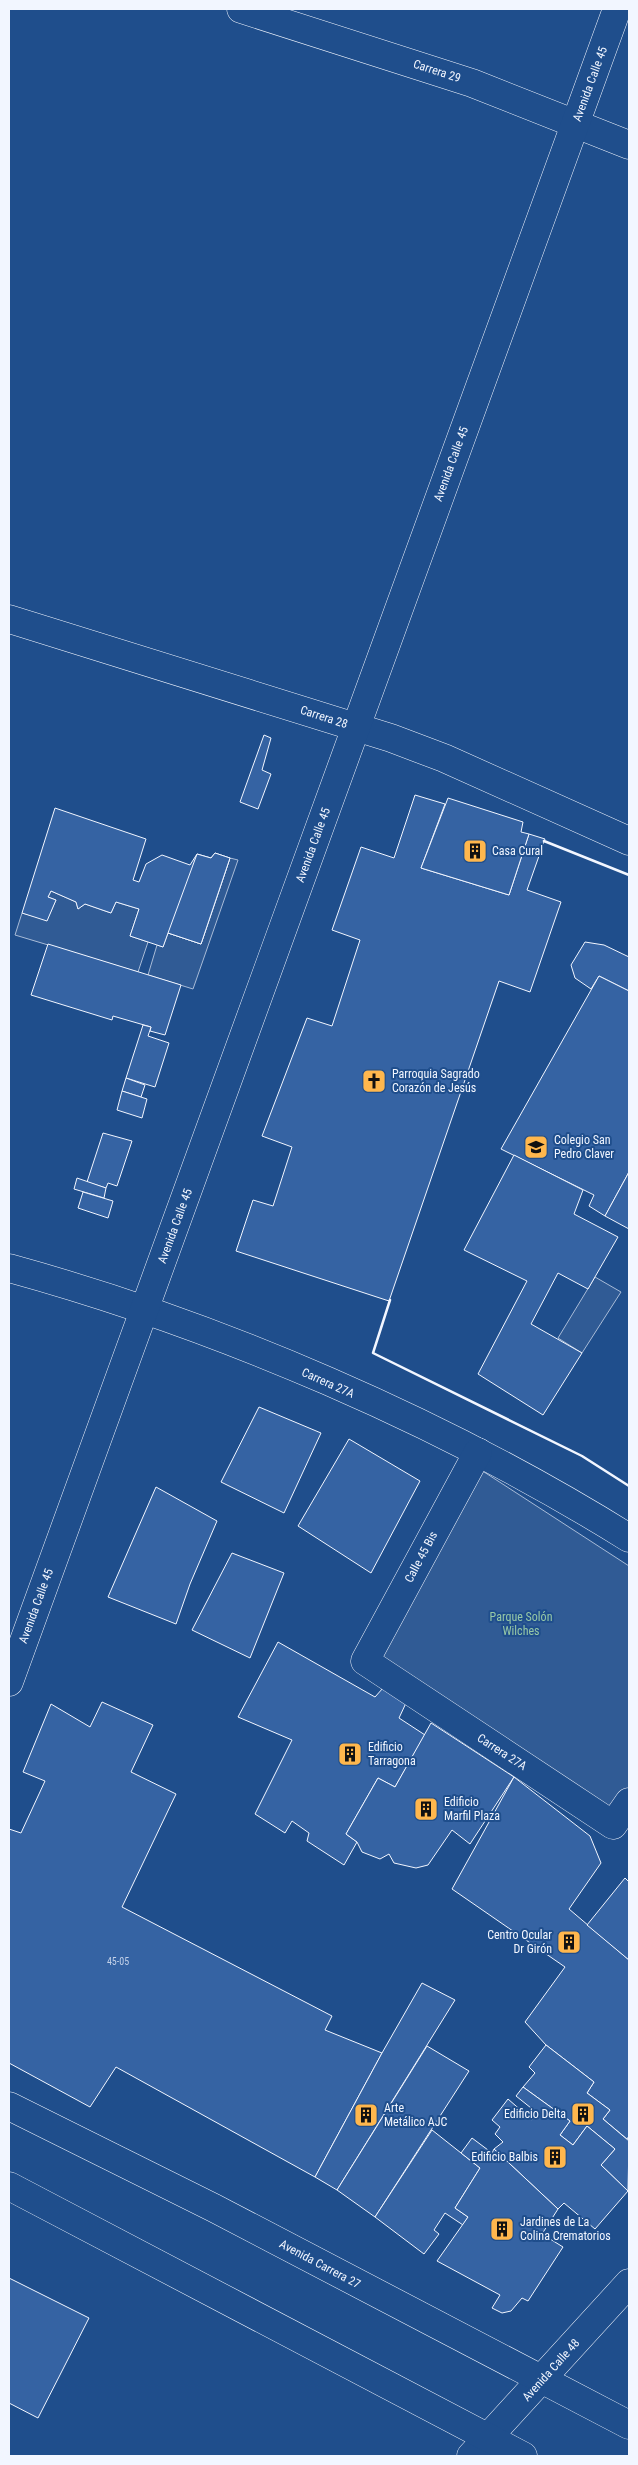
<svg xmlns="http://www.w3.org/2000/svg" width="638" height="2465" font-family="'Roboto Condensed',sans-serif">
<style>
.green{fill:#305b95;stroke:#a8bbd7}
.building{fill:#3563a3;stroke:#f2f6ff}
.lines{fill:none;stroke-linecap:round;stroke-linejoin:round}
.minor-casing{stroke:#f2f6ff;stroke-width:29}
.tertiary-casing{stroke:#f2f6ff;stroke-width:29}
.primary-casing{stroke:#f2f6ff;stroke-width:29}
.trunk-casing{stroke:#f2f6ff;stroke-width:29}
.minor{stroke:#1f4e8c;stroke-width:28}
.tertiary{stroke:#1f4e8c;stroke-width:28}
.primary{stroke:#1f4e8c;stroke-width:28}
.trunk{stroke:#1f4e8c;stroke-width:28}
.wall{stroke:#f2f6ff;stroke-width:2.5}
.labels{text-anchor:middle;stroke-width:4;stroke-linejoin:round;paint-order:stroke}
.number-label{font-size:10px;fill:#c3d1e8}
.street-label{font-size:12px;fill:#f2f6ff;stroke:#1f4e8c}
.poi-label{font-size:12px;fill:#f2f6ff;stroke:#1f4e8c;text-anchor:start}
.park-label{font-size:12px;fill:#97c8a6;stroke:#1f4e8c}
</style>
<rect width="100%" height="100%" fill="#1f4e8c"/>
<!-- green -->
<g class="green">
<polygon points="230,858 238,860 193,989 148,975 157,945 163,947 168,933 201,944"/>
<polygon points="51,891 76,902 78,909 85,904 111,913 116,902 139,909 130,936 148,942 138,972 15,935 22,913 47,920 56,900 48,897"/>
<polygon points="595,1277 621,1292 582,1353 558,1338"/>
<polygon points="481,1470 629,1566 629,1789 612,1814 377,1655"/>
</g>
<!-- building -->
<g class="building">
<polygon points="264,735 271,738 262,770 271,774 258,809 240,802"/>
<polygon points="415,795 445,804 421,868 509,895 529,834 545,839 527,890 561,902 530,992 499,981 389,1301 236,1251 253,1200 273,1206 292,1147 262,1136 307,1018 332,1026 360,940 332,930 361,847 394,858"/>
<polygon points="448,798 523,822 521,832 529,834 509,895 421,868"/>
<polygon points="55,808 146,839 133,880 139,882 146,864 162,855 190,865 197,854 211,858 215,853 230,858 201,944 168,933 163,947 130,936 139,909 116,902 111,913 85,904 78,909 76,902 51,891 48,897 56,900 47,921 22,913"/>
<polygon points="215,853 230,858 201,944 168,933 197,854 211,858"/>
<polygon points="585,942 604,945 629,957 629,991 599,976 591,989 575,978 571,965"/>
<polygon points="48,944 181,985 165,1035 150,1031 151,1027 113,1016 112,1020 31,995"/>
<polygon points="599,976 629,991 629,1172 605,1216 589,1206 594,1195 501,1149"/>
<polygon points="143,1025 151,1027 148,1036 169,1043 155,1087 126,1078"/>
<polygon points="126,1078 145,1085 141,1097 122,1091"/>
<polygon points="122,1091 147,1099 142,1118 117,1110"/>
<polygon points="103,1133 132,1141 117,1186 108,1183 106,1188 87,1182"/>
<polygon points="514,1155 583,1190 574,1214 618,1237 588,1289 558,1273 531,1324 582,1353 543,1415 478,1374 527,1281 464,1250"/>
<polygon points="629,1172 629,1229 605,1216"/>
<polygon points="77,1178 106,1188 104,1198 74,1189"/>
<polygon points="83,1192 113,1201 108,1218 78,1208"/>
<polygon points="259,1407 321,1433 284,1513 221,1482"/>
<polygon points="349,1439 420,1481 371,1573 298,1526"/>
<polygon points="156,1487 217,1521 190,1584 176,1624 108,1597"/>
<polygon points="232,1553 284,1573 250,1658 192,1630"/>
<polygon points="278,1642 375,1697 383,1688 406,1703 399,1718 425,1735 395,1787 378,1778 346,1834 357,1842 344,1865 307,1841 309,1833 292,1821 285,1833 255,1814 292,1740 238,1717"/>
<polygon points="102,1702 153,1725 131,1772 176,1794 122,1907 332,2016 325,2030 382,2053 315,2177 116,2067 90,2107 9,2063 9,1829 21,1833 45,1781 23,1772 51,1704 90,1727"/>
<polygon points="431,1723 514,1777 470,1844 452,1830 428,1865 416,1868 394,1863 389,1854 380,1859 362,1852 357,1842 346,1834 378,1778 395,1787"/>
<polygon points="514,1777 590,1836 601,1863 569,1909 629,1960 629,2136 627,2139 603,2119 610,2110 587,2093 594,2082 546,2045 525,2022 565,1967 452,1889"/>
<polygon points="625,1878 629,1882 629,1960 587,1925"/>
<polygon points="422,1983 455,2000 337,2190 315,2177 382,2053"/>
<polygon points="546,2045 594,2082 587,2093 610,2110 603,2119 629,2141 628,2191 601,2165 615,2149 587,2126 573,2145 560,2135 570,2121 523,2087 535,2073 529,2067"/>
<polygon points="427,2046 469,2071 375,2217 337,2190"/>
<polygon points="523,2087 570,2121 560,2135 573,2145 587,2126 615,2149 601,2165 628,2191 595,2229 564,2203 558,2209 494,2149 503,2142 495,2134 500,2127 492,2120 508,2099 532,2120 536,2112 516,2096"/>
<polygon points="432,2130 480,2168 455,2208 468,2217 463,2225 445,2213 434,2230 439,2234 424,2254 375,2217"/>
<polygon points="472,2138 492,2153 494,2149 558,2209 542,2234 563,2247 528,2301 522,2298 511,2311 502,2313 492,2308 500,2295 437,2261 468,2217 455,2208 480,2168 461,2153"/>
<polygon points="9,2278 89,2318 38,2418 9,2403"/>
</g>
<g class="lines">
<!-- minor casing -->
<g class="minor-casing">
<g id="minor">
<polyline points="9,619 391,738 444,758 629,841"/>
<path d="M9,1268C220,1326 443,1422 629,1538"/>
<polyline points="478,1452 365,1661 613,1825 629,1802"/>
</g>
</g>
<!-- tertiary casing -->
<g class="tertiary-casing">
<polyline id="tertiary" points="241,9 472,83 629,145"/>
</g>
<!-- primary casing -->
<g class="primary-casing">
<g id="primary">
<polyline points="9,1682 617,9"/>
<polyline points="471,2456 629,2283"/>
</g>
</g>
<!-- trunk casing -->
<g class="trunk-casing">
<g id="trunk">
<polyline points="9,2106 214,2208 629,2425"/>
<polyline points="9,2186 523,2456"/>
</g>
</g>
<!-- minor -->
<use href="#minor" class="minor"/>
<!-- tertiary -->
<use href="#tertiary" class="tertiary"/>
<!-- primary -->
<use href="#primary" class="primary"/>
<!-- trunk -->
<use href="#trunk" class="trunk"/>
<!-- wall -->
<g class="wall">
<polyline points="544,841 629,875"/>
<polyline points="390,1300 373,1353 582,1456 629,1486"/>
</g>
</g>
<!-- icons -->
<defs>
<g id="building-square" transform="scale(1.25)"><rect x="-9" y="-9" width="18" height="18" rx="4" fill="#ffb74d" stroke="#1f4e8c"/><path d="M-4-6H4V6H1V3H-1V6H-4ZM-2.5-4.3h1.7v1.8h-1.7ZM.8-4.3h1.7v1.8H.8ZM-2.5-1h1.7V.8h-1.7ZM.8-1h1.7V.8H.8Z" fill="#111"/></g>
<g id="church-square" transform="scale(1.25)"><rect x="-9" y="-9" width="18" height="18" rx="4" fill="#ffb74d" stroke="#1f4e8c"/><path d="M-1.2-6h2.4v3.5h3.3v2.4h-3.3V6h-2.4V-.1h-3.3v-2.4h3.3Z" fill="#111"/></g>
<g id="school-square" transform="scale(1.25)"><rect x="-9" y="-9" width="18" height="18" rx="4" fill="#ffb74d" stroke="#1f4e8c"/><path d="M0-5L7-2L0 1L-7-2ZM-4 1L0 2.5L4 1V4Q0 6-4 4Z" fill="#111"/></g>
</defs>
<g fill-rule="evenodd">
<use href="#building-square" x="475" y="851"/>
<use href="#church-square" x="374" y="1081"/>
<use href="#school-square" x="536" y="1147"/>
<use href="#building-square" x="350" y="1754"/>
<use href="#building-square" x="426" y="1809"/>
<use href="#building-square" x="569" y="1942"/>
<use href="#building-square" x="583" y="2114"/>
<use href="#building-square" x="366" y="2115"/>
<use href="#building-square" x="555" y="2157"/>
<use href="#building-square" x="502" y="2229"/>
</g>
<g class="labels">
<!-- number labels -->
<g class="number-label">
<text x="118" y="1965">45-05</text>
</g>
<!-- street labels -->
<g class="street-label">
<text transform="translate(437 71) rotate(18)" y="4">Carrera 29</text>
<text transform="translate(590 84) rotate(-70)" y="4">Avenida Calle 45</text>
<text transform="translate(451 464) rotate(-70)" y="4">Avenida Calle 45</text>
<text transform="translate(324 717) rotate(18)" y="4">Carrera 28</text>
<text transform="translate(313 845) rotate(-70)" y="4">Avenida Calle 45</text>
<text transform="translate(175 1226) rotate(-70)" y="4">Avenida Calle 45</text>
<text transform="translate(328 1383) rotate(24)" y="4">Carrera 27A</text>
<text transform="translate(421 1557) rotate(-62)" y="4">Calle 45 Bis</text>
<text transform="translate(36 1606) rotate(-70)" y="4">Avenida Calle 45</text>
<text transform="translate(502 1752) rotate(33)" y="4">Carrera 27A</text>
<text transform="translate(320 2264) rotate(28)" y="4">Avenida Carrera 27</text>
<text transform="translate(551 2370) rotate(-48)" y="4">Avenida Calle 48</text>
</g>
<!-- poi labels -->
<g class="poi-label">
<text x="492" y="855">Casa Cural</text>
<text x="392" y="1078">Parroquia Sagrado<tspan x="392" dy="14">Corazón de Jesús</tspan></text>
<text x="554" y="1144">Colegio San<tspan x="554" dy="14">Pedro Claver</tspan></text>
<text x="368" y="1751">Edificio<tspan x="368" dy="14">Tarragona</tspan></text>
<text x="444" y="1806">Edificio<tspan x="444" dy="14">Marfil Plaza</tspan></text>
<text x="552" y="1939" text-anchor="end">Centro Ocular<tspan x="552" dy="14">Dr Girón</tspan></text>
<text x="384" y="2112">Arte<tspan x="384" dy="14">Metálico AJC</tspan></text>
<text x="566" y="2118" text-anchor="end">Edificio Delta</text>
<text x="538" y="2161" text-anchor="end">Edificio Balbis</text>
<text x="520" y="2226">Jardines de La<tspan x="520" dy="14">Colina Crematorios</tspan></text>
</g>
<!-- park labels -->
<g class="park-label">
<text x="521" y="1621">Parque Solón<tspan x="521" dy="14">Wilches</tspan></text>
</g>
</g>
<!-- border -->
<rect width="638" height="2465" fill="none" stroke="#f2f6ff" stroke-width="20"/>
</svg>
